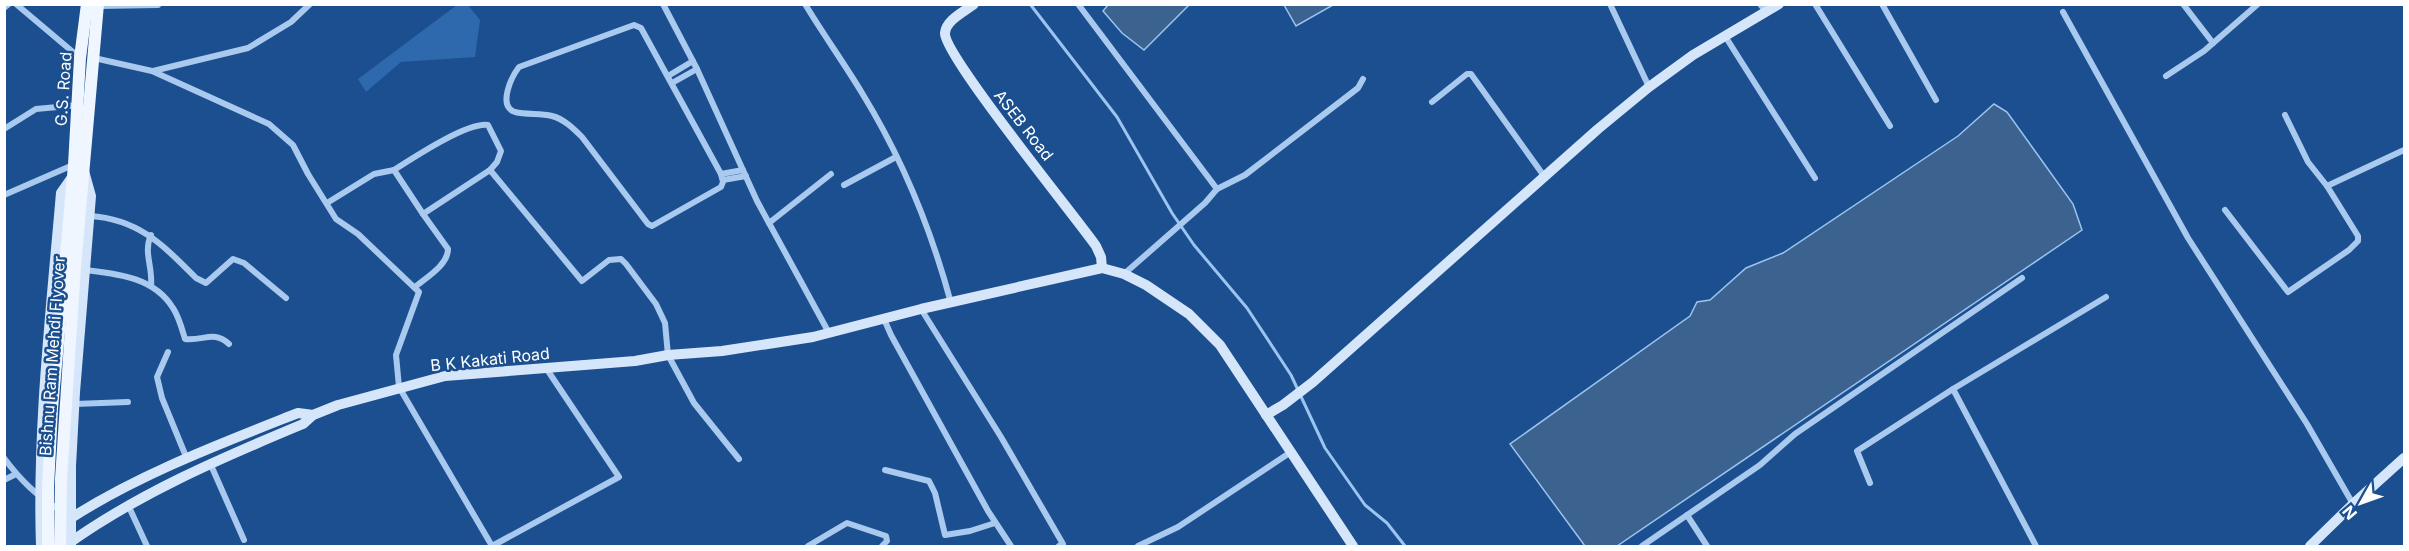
<svg xmlns="http://www.w3.org/2000/svg" width="2409" height="551" font-family="Inter,sans-serif">
<style>
.green{fill:#2e69ad}
.water{fill:#3c6290;stroke:#9cc4f0;stroke-width:1.5}
.lines{fill:none;stroke-linecap:round;stroke-linejoin:round}
.stream{stroke:#9cc4f0;stroke-width:3}
.street{stroke:#a9c9ee;stroke-width:6}
.secondary{stroke:#d6e6fa;stroke-width:10}
.primary{stroke:#f0f6ff;stroke-width:12}
.labels{text-anchor:middle;stroke-width:5;stroke-linejoin:round;paint-order:stroke}
.street-label{font-size:16px;fill:#fff;stroke:#1b4f8f}
</style>
<rect width="100%" height="100%" fill="#1b4f8f"/>
<!-- green -->
<polygon class="green" points="457,5 468,5 480,20 475,57 401,62 366,92 358,79"/>
<!-- water -->
<g class="water">
<polygon points="1108,5 1108,4 1189,5 1144,50 1122,33 1103,11"/>
<polygon points="1284,5 1333,5 1296,26"/>
<polygon points="1994,104 2007,112 2073,204 2082,230 1617,546 1585,546 1510,444 1690,316 1697,302 1710,300 1746,268 1783,253 1958,136"/>
</g>
<g class="lines">
<!-- stream -->
<polyline class="stream" points="1030,4 1117,117 1172,213 1194,245 1247,308 1291,375 1325,448 1365,505 1387,523 1405,546"/>
<!-- street -->
<g class="street">
<polyline points="16,4 80,58"/>
<polyline points="663,4 697,69 757,201 829,333"/>
<path d="M805,4C823,34 844,63 862,93C902,158 931,229 951,303"/>
<polyline points="1078,4 1217,189 1205,203 1124,274"/>
<polyline points="1610,4 1649,87"/>
<polyline points="1760,4 1766,12"/>
<polyline points="1815,4 1890,126"/>
<polyline points="1882,4 1936,100"/>
<polyline points="2183,4 2213,43"/>
<polyline points="98,6 158,5"/>
<polyline points="4,8 9,4"/>
<polyline points="2063,12 2188,238 2307,424 2353,504"/>
<path d="M634,25L641,28L721,174L723,182L721,187L652,226L648,224L582,137C574,129 564,119 552,116C540,113 527,115 515,112C497,106 512,76 519,67Z"/>
<polyline points="1725,36 1815,178"/>
<polyline points="94,58 152,71 269,124 293,145 308,174 336,219 358,234 419,292 396,355 399,387 492,546 619,477 546,368"/>
<polyline points="153,71 248,48 291,22 310,4"/>
<polyline points="668,76 693,61"/>
<polyline points="2166,76 2204,51 2258,4"/>
<polyline points="672,83 697,69"/>
<polyline points="1432,102 1467,74 1471,74 1544,176"/>
<polyline points="4,129 36,109 79,105"/>
<path d="M394,170C413,158 467,122 488,125L501,151L497,162L490,170"/>
<polyline points="721,174 743,170"/>
<polyline points="723,180 746,176"/>
<polyline points="844,185 896,157"/>
<polyline points="2327,186 2404,150"/>
<polyline points="1217,189 1245,175 1358,88 1363,79"/>
<polyline points="4,195 73,165"/>
<polyline points="327,203 374,174 394,170 423,214"/>
<polyline points="2225,210 2288,292 2349,250 2358,241 2358,236 2327,186 2308,162 2285,115"/>
<path d="M90,216C139,219 164,246 196,278L206,283L233,259L244,263L286,298"/>
<polyline points="769,223 831,174"/>
<path d="M151,235C143,252 153,267 151,286"/>
<path d="M85,270C118,274 154,277 173,308C179,317 182,329 185,339C204,341 214,330 229,344"/>
<path d="M415,287C427,277 448,265 448,249L423,214L490,170L582,281L609,260L621,259L626,264L656,304L665,323L668,355L694,403L739,459"/>
<polyline points="921,309 1001,437 1063,544 1059,546"/>
<polyline points="884,319 891,335 988,511 1011,546"/>
<polyline points="168,352 157,377 162,398 187,459"/>
<polyline points="1953,389 2106,297"/>
<polyline points="75,404 128,402"/>
<path d="M4,458C21,481 37,496 61,511"/>
<polyline points="210,463 244,540"/>
<polyline points="885,470 929,481 935,493 945,535 970,531 995,523"/>
<polyline points="4,480 16,474"/>
<polyline points="1870,483 1857,451 1953,389 2036,546"/>
<polyline points="129,507 147,546"/>
<polyline points="1687,515 1707,546"/>
<polyline points="808,546 847,523 886,536 887,541 882,546"/>
<polyline points="1138,546 1178,527 1291,452"/>
<polyline points="1642,546 1760,465 1795,434 2022,278"/>
</g>
<!-- secondary -->
<g class="secondary">
<path d="M974,4C964,12 946,20 945,33C943,54 1075,216 1096,246L1101,257L1102,268"/>
<polyline points="1266,415 1283,405 1313,382 1598,129 1649,87 1693,55 1779,4"/>
<path d="M68,520C137,475 222,443 298,413L313,415"/>
<path d="M41,546C37,429 51,310 61,193L73,176"/>
<path d="M65,546C137,494 221,458 303,424L313,415L338,405L445,376L635,361L668,355L722,351L813,337L921,309L1102,268L1124,274L1146,285L1189,314L1220,345L1353,546"/>
<polyline points="71,546 71,466 75,392 91,196 84,171"/>
<polyline points="2310,546 2353,504 2404,458"/>
</g>
<!-- primary -->
<g class="primary">
<polyline points="48,546 48,487 52,409 74,165 80,58 87,4"/>
<polyline points="60,546 61,479 75,267 98,4"/>
</g>
</g>
<g class="labels">
<!-- street labels -->
<g class="street-label">
<text transform="translate(63 89) rotate(-86)" y="6">G.S. Road</text>
<text transform="translate(1024 125) rotate(52)" y="6">ASEB Road</text>
<text transform="translate(52 356) rotate(-86)" y="6">Bishnu Ram Mehdi Flyover</text>
<text transform="translate(490 359) rotate(-6)" y="6">B K Kakati Road</text>
</g>
</g>
<!-- border -->
<rect width="2409" height="551" fill="none" stroke="#ffffff" stroke-width="12"/>
<!-- north arrow -->
<g transform="translate(2361 503) rotate(230)" stroke="#1b4f8f" stroke-width="4.5" paint-order="stroke">
<path d="M0-4.5L10 22L0 15L-10 22Z" fill="#ffffff"/>
<text y="-9" font-size="16" font-weight="bold" text-anchor="middle" fill="#ffffff">N</text>
</g>
</svg>
